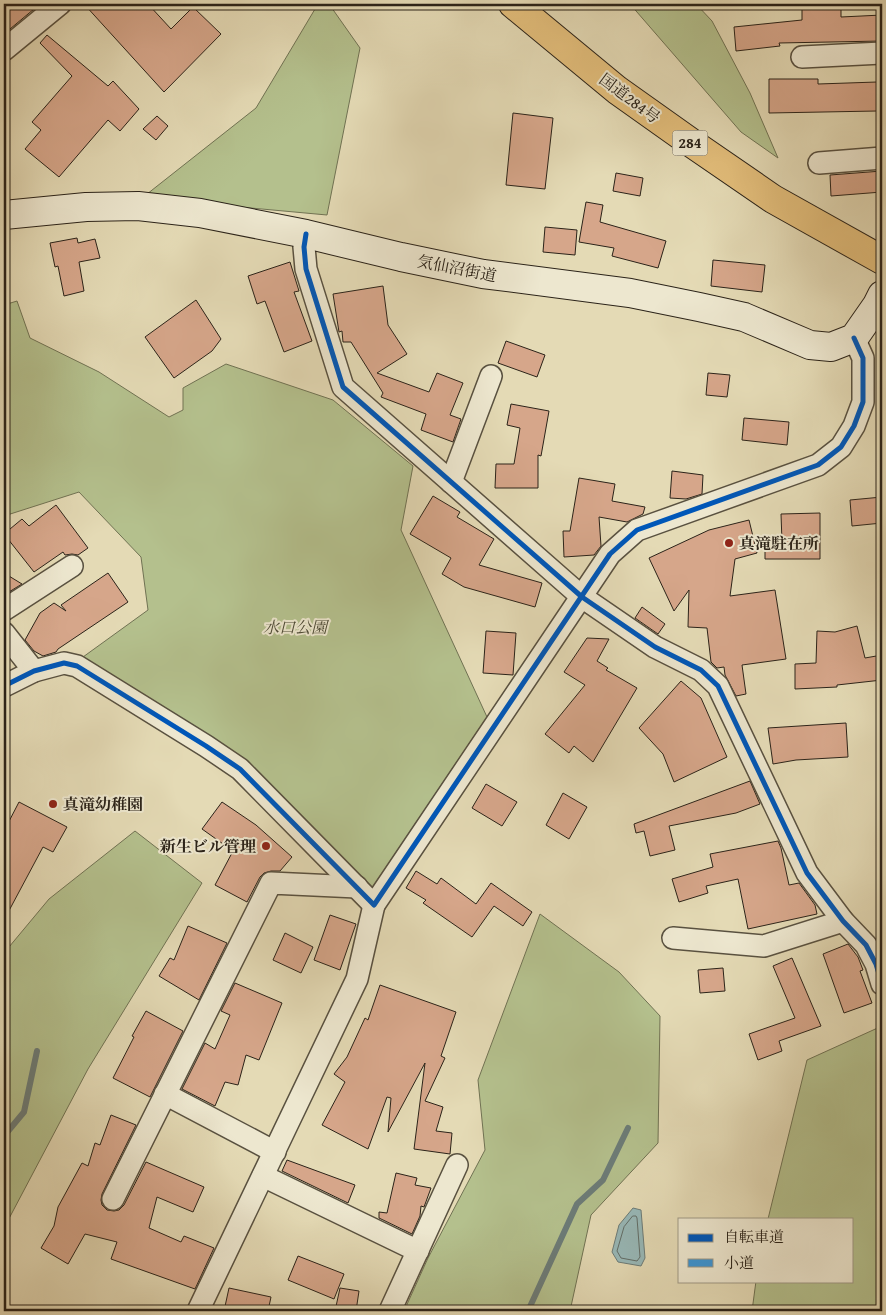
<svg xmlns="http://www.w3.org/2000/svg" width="886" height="1315" font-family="'Gentium Book Plus','Noto Serif JP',serif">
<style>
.green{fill:#b4c08d;stroke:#707253}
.water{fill:#98b8b7;stroke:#6c7c78}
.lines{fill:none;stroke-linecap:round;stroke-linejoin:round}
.shore{stroke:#626e68;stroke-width:1}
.stream{stroke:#6c7c78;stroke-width:6}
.building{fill:#d6a68a;stroke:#2b2319}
.street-casing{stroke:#595140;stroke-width:24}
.secondary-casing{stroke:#2b2319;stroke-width:30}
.highway-casing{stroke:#2b2319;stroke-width:30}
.street{stroke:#ede7cf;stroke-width:21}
.secondary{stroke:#ede7cf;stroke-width:28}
.highway{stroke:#e2bd7a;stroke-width:28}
.quiet{stroke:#3c95d4;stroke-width:4;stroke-dasharray:8 4;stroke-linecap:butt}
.cycleway-casing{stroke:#ede7cf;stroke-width:8}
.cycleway{stroke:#0057b8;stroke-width:5}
.poi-dot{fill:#8f2418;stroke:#ede7cf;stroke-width:2}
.labels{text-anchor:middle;stroke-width:4;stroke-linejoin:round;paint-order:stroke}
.shield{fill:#ede7cf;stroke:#655e50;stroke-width:1}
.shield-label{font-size:15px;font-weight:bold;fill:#2b2319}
.street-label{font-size:16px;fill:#2b2319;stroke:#ede7cf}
.poi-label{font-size:16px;font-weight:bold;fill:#2b2319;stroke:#ede7cf;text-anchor:start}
.park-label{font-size:16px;font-style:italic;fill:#4d4a36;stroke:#ede7cf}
</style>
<rect width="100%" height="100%" fill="#e4dab5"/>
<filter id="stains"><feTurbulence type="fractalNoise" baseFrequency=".004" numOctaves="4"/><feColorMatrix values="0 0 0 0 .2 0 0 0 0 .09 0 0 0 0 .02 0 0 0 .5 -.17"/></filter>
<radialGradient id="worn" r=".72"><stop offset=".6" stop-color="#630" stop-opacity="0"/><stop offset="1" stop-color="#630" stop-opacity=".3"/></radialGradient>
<!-- green -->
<g class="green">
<polygon points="318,4 329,4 360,48 327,215 142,198 256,108"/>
<polygon points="630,4 696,4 712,21 750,93 778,158 741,132"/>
<polygon points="17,301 30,338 99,372 169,417 183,410 183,388 226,364 333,400 413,466 401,530 487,717 372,888 245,760 83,657 148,610 141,557 79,492 4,516 4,305"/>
<polygon points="135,831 202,883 88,1069 4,1228 4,953 49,899"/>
<polygon points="540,914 619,972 660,1016 658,1143 591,1215 570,1311 404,1311 428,1258 485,1150 478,1080"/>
<polygon points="882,1026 882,1311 752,1311 756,1281 852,1281 852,1219 768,1219 807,1060"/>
</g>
<!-- water -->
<polygon class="water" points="633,1208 641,1210 645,1258 641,1266 618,1262 612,1252 619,1225"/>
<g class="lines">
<!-- shore -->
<polygon class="shore" points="633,1216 636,1216 637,1218 640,1257 637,1261 621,1258 617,1251 624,1227"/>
<!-- stream -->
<g class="stream">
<polyline points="4,1136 24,1112 37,1051"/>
<polyline points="528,1311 577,1204 603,1180 628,1128"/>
</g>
</g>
<!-- building -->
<g class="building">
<polygon points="4,4 30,4 34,9 4,34"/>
<polygon points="84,4 148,4 171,29 193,7 221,34 164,92"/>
<polygon points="802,5 841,5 841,17 882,15 882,41 779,43 780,46 736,51 734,27 802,20"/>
<polygon points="47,35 108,86 113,81 139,109 120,131 108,120 59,177 25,149 41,130 32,122 72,76 40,43"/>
<polygon points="769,79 818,79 818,84 877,82 877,111 769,113"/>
<polygon points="513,113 553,118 545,189 506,185"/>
<polygon points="157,116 168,126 156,140 143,129"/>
<polygon points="882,171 882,192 831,196 830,175"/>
<polygon points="616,173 643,178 640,196 613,191"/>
<polygon points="586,202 603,205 600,222 666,241 658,268 612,256 614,248 579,242"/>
<polygon points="545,227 577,230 575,255 543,252"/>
<polygon points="77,238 78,243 95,239 100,258 79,262 84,291 64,296 58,266 55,267 50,243"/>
<polygon points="713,260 765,265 762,292 711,286"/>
<polygon points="290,262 299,291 294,292 312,341 284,352 265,301 257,304 248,276"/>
<polygon points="383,286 388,325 407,354 377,373 429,392 437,373 463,383 450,415 461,419 453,442 421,430 426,414 381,397 383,393 351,342 343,342 342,331 339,332 333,294"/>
<polygon points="196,300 221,339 212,351 174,378 145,337"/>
<polygon points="506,341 545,355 537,377 498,363"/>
<polygon points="708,373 730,375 727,397 706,395"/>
<polygon points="511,404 549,411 541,456 538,455 538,488 495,488 496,464 514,464 520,428 507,425"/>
<polygon points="744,418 789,422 787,445 742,440"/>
<polygon points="672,471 703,475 702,494 686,499 670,498"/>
<polygon points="579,478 615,484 612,501 645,507 643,514 627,522 599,517 601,546 594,555 564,557 563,531 570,531"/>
<polygon points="433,496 460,512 457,517 494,539 479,565 542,583 535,607 464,587 442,574 451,558 410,534"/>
<polygon points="882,497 882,523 852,526 850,500"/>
<polygon points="56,505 88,548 78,555 72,554 65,555 63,552 34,572 4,534 22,519 29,526"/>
<polygon points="820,513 820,559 765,559 765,541 782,542 781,514"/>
<polygon points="749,520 757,553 735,559 730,596 775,590 786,659 742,665 746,694 736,696 725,675 724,667 717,668 711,662 707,628 688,627 689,590 674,611 649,558 709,530"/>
<polygon points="4,573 22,584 4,595"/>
<polygon points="108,573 128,602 58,649 56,652 43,656 34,651 25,640 40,613 54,603 66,611 61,605"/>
<polygon points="642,607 665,624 658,634 635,618"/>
<polygon points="857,626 865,658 882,655 882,680 837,685 837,687 795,689 795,664 816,663 817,631 835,632"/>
<polygon points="486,631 516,633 513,675 483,673"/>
<polygon points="587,638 609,639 597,661 608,668 606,670 637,688 593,762 574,746 569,753 545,734 585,685 564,672"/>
<polygon points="681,681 701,698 727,757 674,782 663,754 639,728"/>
<polygon points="846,723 848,757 796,760 773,764 768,728"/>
<polygon points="750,781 760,804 736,813 669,826 675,850 650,856 644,831 636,833 634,824"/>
<polygon points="486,784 517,802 502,826 472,808"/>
<polygon points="563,793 587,807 569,839 546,825"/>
<polygon points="19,802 67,827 53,852 43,847 4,920 4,831"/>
<polygon points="222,802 256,825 292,857 280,871 271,871 264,873 260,877 247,902 215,885 233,851 202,829"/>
<polygon points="778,841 781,848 789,885 799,883 815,905 817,914 748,929 738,879 706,886 708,893 679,902 672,879 713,867 710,854"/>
<polygon points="416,871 437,884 441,878 476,904 491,883 532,912 523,926 494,906 472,937 423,903 426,900 406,888"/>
<polygon points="330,915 356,924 340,970 314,960"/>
<polygon points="188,926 227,943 199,1000 159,976 170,958 174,960"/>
<polygon points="285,933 313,947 301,973 273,960"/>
<polygon points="848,944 858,957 863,970 860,971 872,1003 844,1013 823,954"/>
<polygon points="792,958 821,1026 779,1041 782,1051 758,1060 749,1034 795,1018 773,966"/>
<polygon points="723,968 725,991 700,993 698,970"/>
<polygon points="235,983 282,1003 259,1060 246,1055 238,1085 225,1082 215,1106 182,1089 205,1043 215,1049 230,1015 221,1011"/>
<polygon points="380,985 456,1012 441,1056 445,1058 425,1101 443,1107 436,1131 452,1133 450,1154 414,1149 425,1063 388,1132 391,1098 387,1097 368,1149 322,1125 345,1082 334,1074 347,1057 365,1018 368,1020"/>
<polygon points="146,1011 183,1031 150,1097 113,1078 134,1037 132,1036"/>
<polygon points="111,1115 136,1125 102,1194 101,1200 102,1205 107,1210 114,1211 119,1210 124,1205 146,1162 204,1187 193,1212 157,1197 149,1228 181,1242 184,1236 214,1248 195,1289 111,1259 117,1242 85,1234 68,1264 41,1248 54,1226 58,1207 82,1163 88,1166 95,1143 100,1145"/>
<polygon points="287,1160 355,1185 348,1203 282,1171"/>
<polygon points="396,1173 417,1178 415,1185 431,1188 424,1207 421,1206 420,1216 412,1234 379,1218 379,1212 387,1213"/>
<polygon points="298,1256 344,1274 334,1299 288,1280"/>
<polygon points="229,1288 271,1297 268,1311 224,1311"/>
<polygon points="340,1288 359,1291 356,1311 335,1311"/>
</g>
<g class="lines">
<!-- street casing -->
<g class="street-casing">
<g id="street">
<polyline points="4,50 60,4"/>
<polyline points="802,57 882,53"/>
<polyline points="819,163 882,158"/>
<polyline points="306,234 304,247 306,269 343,387 582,597 655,647 701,670 718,686 807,873 843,921 866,945 876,964 882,984"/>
<polyline points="451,482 491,376"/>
<polyline points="4,610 72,566"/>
<polyline points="4,633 34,671"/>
<polyline points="4,686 34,671 64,663 77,666 206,746 240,769 374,905 610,554 637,530 818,465 841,447 854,426 863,402 863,358 854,338"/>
<polyline points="673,938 764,946 843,921"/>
<polyline points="165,1094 275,1152"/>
<polyline points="263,1176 418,1251"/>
<polyline points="113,1199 271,883 357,887"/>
<polyline points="198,1311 357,979 374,905"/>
<polyline points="390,1311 457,1165"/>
</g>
</g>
<!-- secondary casing -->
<g class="secondary-casing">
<polyline id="secondary" points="4,215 86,207 138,206 200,213 306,234 401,257 483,274 630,293 699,307 744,317 810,345 831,347 854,338 877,305 882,295"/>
</g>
<!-- highway casing -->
<g class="highway-casing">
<polyline id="highway" points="513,4 617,90 693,144 773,199 882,260"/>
</g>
<!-- street -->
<use href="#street" class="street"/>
<!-- secondary -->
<use href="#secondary" class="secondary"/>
<!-- highway -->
<use href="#highway" class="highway"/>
<!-- quiet -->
<polyline class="quiet" points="882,1311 882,1309"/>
<!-- cycleway casing -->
<g class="cycleway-casing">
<g id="cycleway">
<polyline points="306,234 304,247 306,269 343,387 582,597 655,647 701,670 718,686 807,873 843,921 866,945 876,964 882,984"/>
<polyline points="4,686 34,671 64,663 77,666 206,746 240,769 374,905 610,554 637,530 818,465 841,447 854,426 863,402 863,358 854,338"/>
</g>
</g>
<!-- cycleway -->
<use href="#cycleway" class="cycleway"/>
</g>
<!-- markers -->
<g class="poi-dot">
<circle cx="729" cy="543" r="5"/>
<circle cx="53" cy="804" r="5"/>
<circle cx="266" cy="846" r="5"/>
</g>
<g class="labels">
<!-- shield labels -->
<rect class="shield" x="672.5" y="130.5" width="35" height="25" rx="4"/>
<g class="shield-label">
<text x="690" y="148">284</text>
</g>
<!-- street labels -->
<g class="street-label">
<text transform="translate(630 98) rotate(37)" y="6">国道284号</text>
<text transform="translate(457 268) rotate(11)" y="6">気仙沼街道</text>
</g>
<!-- poi labels -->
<g class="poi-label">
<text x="739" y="549">真滝駐在所</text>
<text x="63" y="810">真滝幼稚園</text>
<text x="256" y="852" text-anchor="end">新生ビル管理</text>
</g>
<!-- park labels -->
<g class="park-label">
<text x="295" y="633">水口公園</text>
</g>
</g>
<!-- margin -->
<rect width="886" height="1315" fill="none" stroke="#e4dab5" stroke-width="20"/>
<rect x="5" y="5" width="876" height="1305" fill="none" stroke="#2b2319" stroke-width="2.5"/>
<rect x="10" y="10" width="866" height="1295" fill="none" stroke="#2b2319"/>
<!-- legend -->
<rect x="678" y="1218" width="175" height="65" fill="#ede7cf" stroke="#9f9986"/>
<rect x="688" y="1234" width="25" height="8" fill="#0057b8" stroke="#9f9986"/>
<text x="724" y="1242" font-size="15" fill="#2b2319">自転車道</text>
<rect x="688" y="1259" width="25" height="8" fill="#3c95d4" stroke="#9f9986"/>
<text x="724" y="1268" font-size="15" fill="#2b2319">小道</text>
<rect width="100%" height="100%" filter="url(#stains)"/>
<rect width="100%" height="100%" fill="url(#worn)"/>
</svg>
